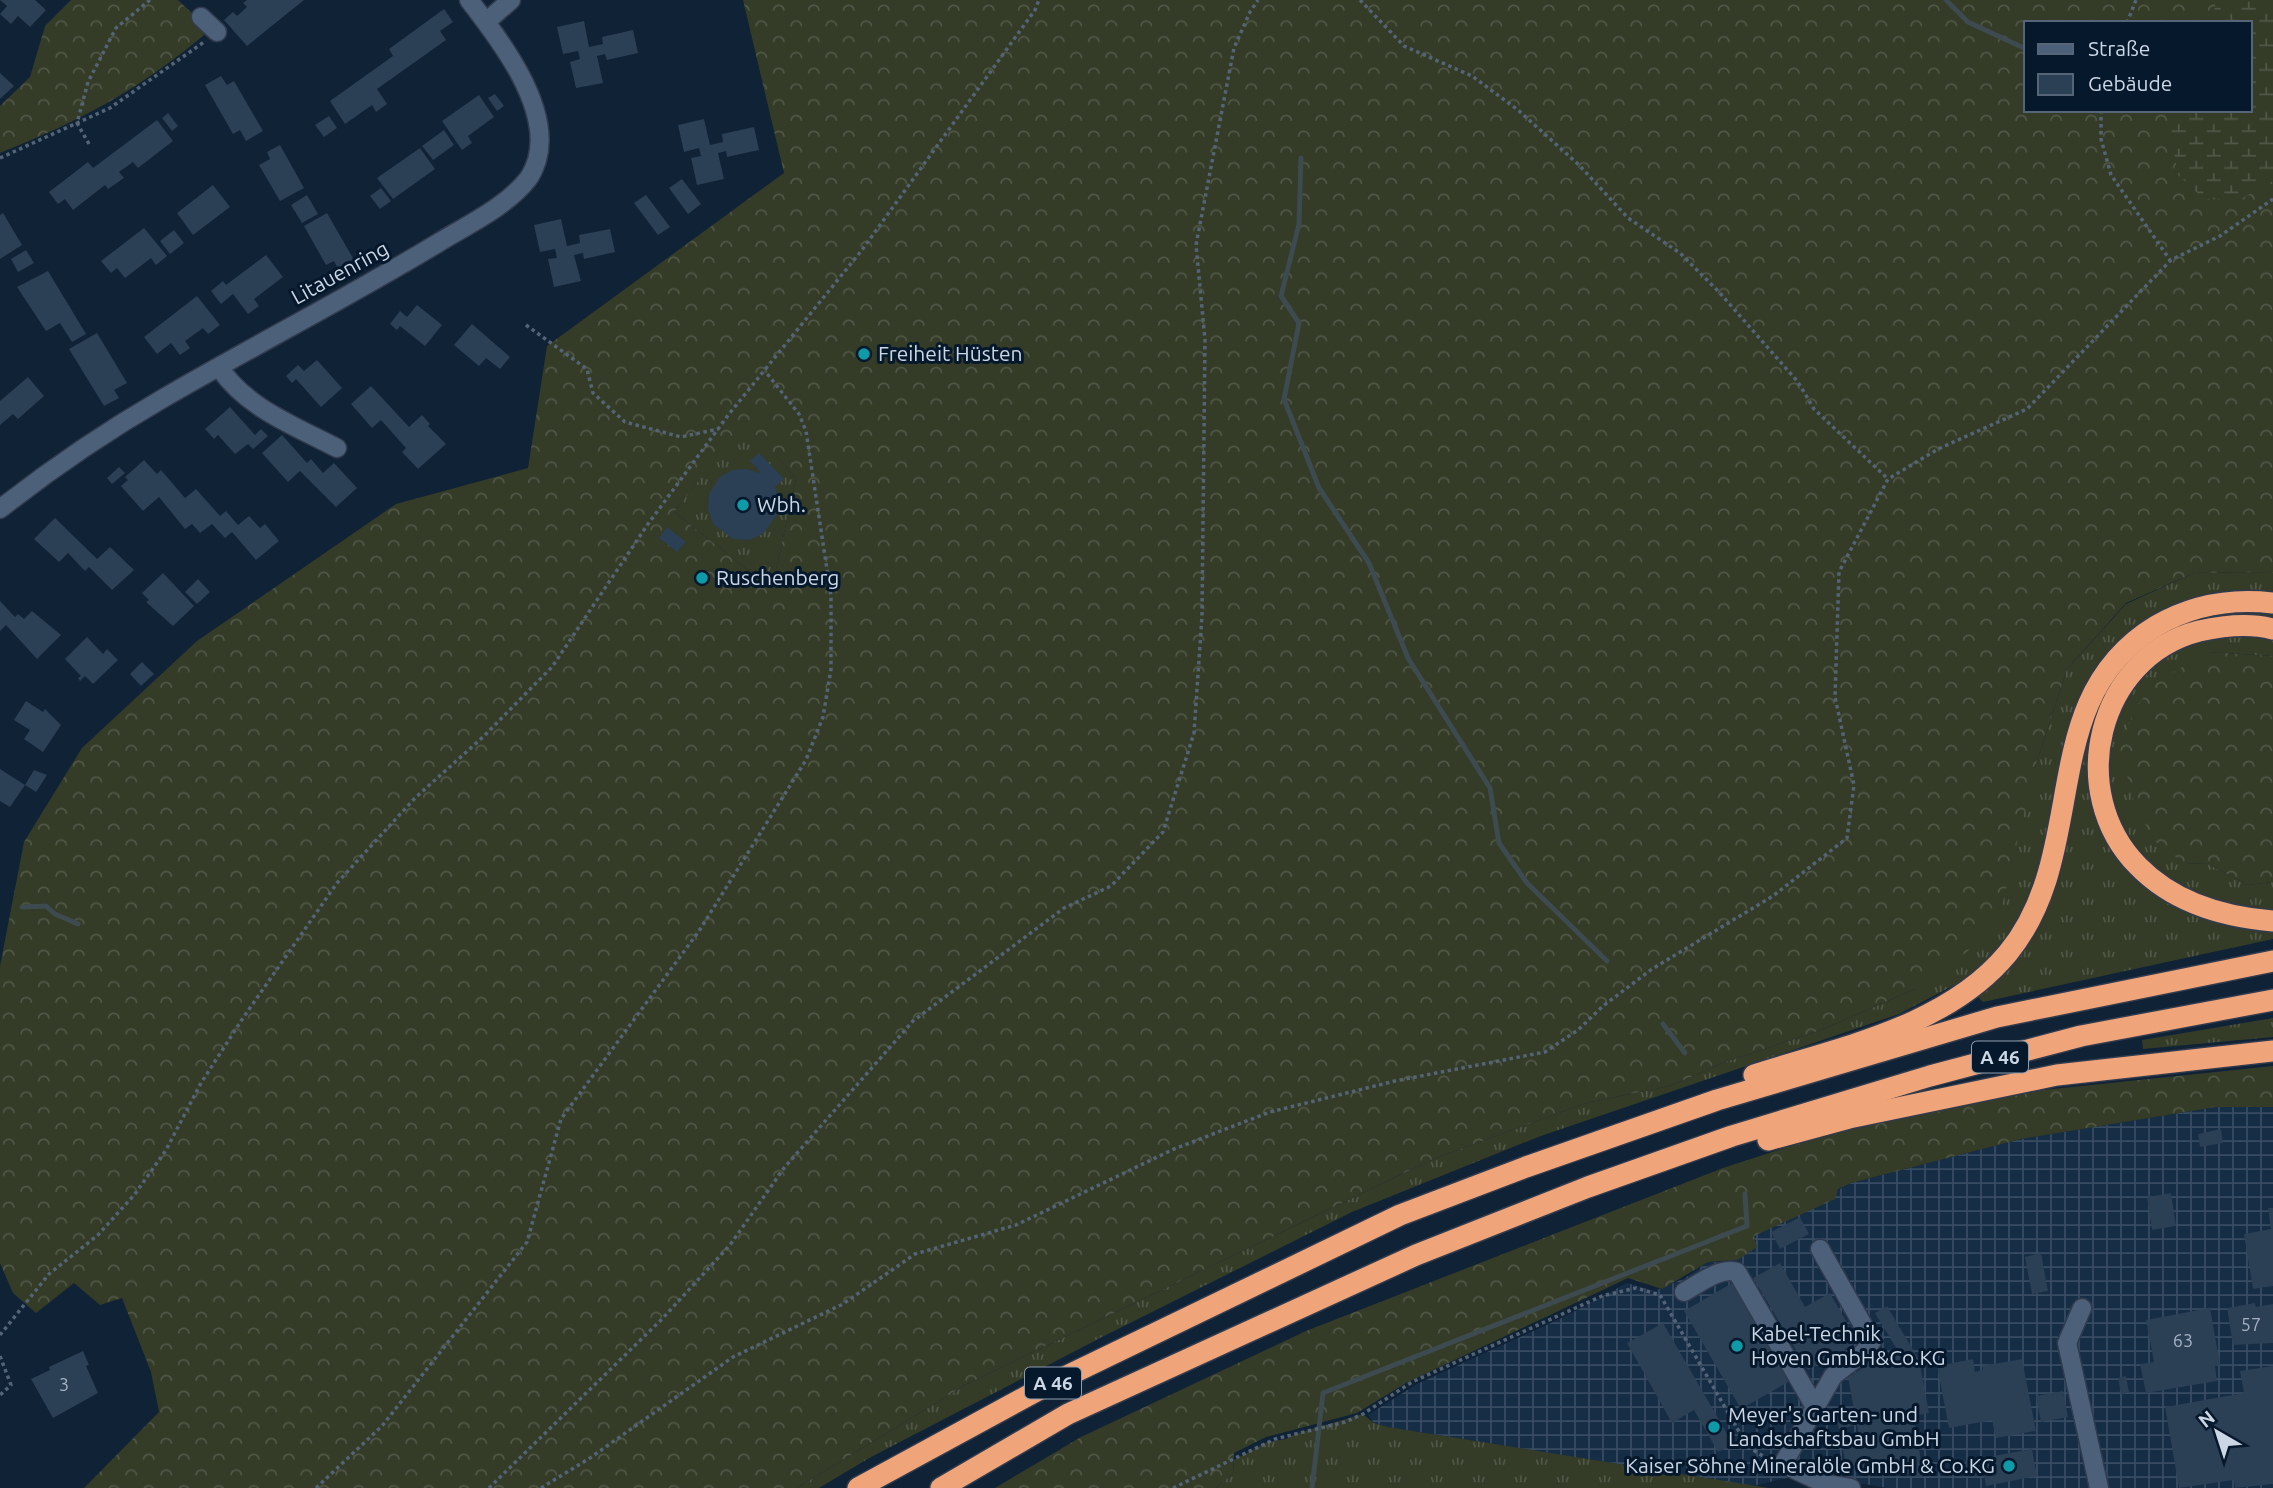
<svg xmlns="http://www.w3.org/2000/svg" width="2273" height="1488" font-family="Ubuntu,sans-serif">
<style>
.industrial{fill:url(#industrial-grid)}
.grass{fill:url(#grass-tufts)}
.forest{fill:url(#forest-crowns);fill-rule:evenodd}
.wetland{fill:url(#wetland-marsh)}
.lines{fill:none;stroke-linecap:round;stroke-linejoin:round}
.stream{stroke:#3d4a4f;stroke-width:5}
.building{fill:#2b3f55}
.minor-casing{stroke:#313b4d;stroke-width:21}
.highway-casing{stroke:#313b4d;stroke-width:24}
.path{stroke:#546476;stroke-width:3.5;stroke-dasharray:3.5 3.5;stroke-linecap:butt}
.minor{stroke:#4c6179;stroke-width:18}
.highway{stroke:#f0a47a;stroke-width:21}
.culture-dot{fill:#0f9aa8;stroke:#06182c;stroke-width:2.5}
.labels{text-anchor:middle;stroke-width:6;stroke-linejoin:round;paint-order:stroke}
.number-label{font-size:18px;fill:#a3b1c1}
.shield{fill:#06182c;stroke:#909eae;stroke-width:2}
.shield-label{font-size:19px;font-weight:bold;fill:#cbd7e5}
.street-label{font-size:21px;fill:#cbd7e5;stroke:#06182c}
.poi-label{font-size:21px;fill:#cbd7e5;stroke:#06182c;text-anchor:start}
</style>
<defs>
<pattern id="industrial-grid" width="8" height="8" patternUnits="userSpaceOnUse" patternTransform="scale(1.75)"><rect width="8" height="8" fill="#162d46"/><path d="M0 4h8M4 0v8" fill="none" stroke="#374b61"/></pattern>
<pattern id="grass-tufts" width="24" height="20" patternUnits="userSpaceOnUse" patternTransform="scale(1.75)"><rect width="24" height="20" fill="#343b27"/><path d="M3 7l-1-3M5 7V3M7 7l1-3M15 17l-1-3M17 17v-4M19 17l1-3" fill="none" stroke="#505746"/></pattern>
<pattern id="forest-crowns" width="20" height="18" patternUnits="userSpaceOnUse" patternTransform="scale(1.75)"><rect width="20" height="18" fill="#343b27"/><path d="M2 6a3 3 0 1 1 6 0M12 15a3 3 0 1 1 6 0" fill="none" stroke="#505746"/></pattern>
<pattern id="wetland-marsh" width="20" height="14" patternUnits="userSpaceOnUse" patternTransform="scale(1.75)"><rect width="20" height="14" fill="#343b27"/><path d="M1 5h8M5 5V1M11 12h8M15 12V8" fill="none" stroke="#505746"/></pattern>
</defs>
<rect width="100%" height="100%" fill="#0f2236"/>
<!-- industrial -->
<polygon class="industrial" points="2216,1107 2273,1107 2273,1488 1887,1488 1859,1483 1823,1469 1754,1486 1388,1427 1374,1423 1368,1415 1417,1384 1566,1316 1627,1283 1655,1291 1685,1278 1708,1262 1727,1262 1753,1236 1851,1183 2021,1139"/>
<!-- grass -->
<g class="grass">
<polygon points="744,421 796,478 772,589 674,512"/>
<polygon points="2273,572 2273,656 2210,652 2184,863 2208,864 2248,885 2273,882 2273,939 1983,1002 1962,981 1899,1014 1538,1137 1352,1212 1104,1336 871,1457 819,1488 797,1488 967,1384 1433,1159 1586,1103 1670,1086 1725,1062 1821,1030 1915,989 2035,767 2067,669 2126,604 2194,573"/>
<polygon points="2273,1018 2273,1037 2143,1049 2142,1040"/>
<polygon points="1363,1414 1374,1423 1388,1427 1769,1488 1216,1488 1233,1473 1234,1460 1267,1442 1286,1439 1295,1434"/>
</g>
<!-- forest -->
<g class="forest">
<path d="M71,0H178L210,30C142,88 83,120 0,153V106L30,77L45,26Z"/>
<path d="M743,0H2273V572L2194,573L2126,603L2067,669L2035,767L2001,910L1967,952L1915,989L1821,1030L1725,1062L1670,1086L1586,1103L1433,1159L967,1384L797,1488H84L159,1412L151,1372L122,1298L100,1305L74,1283L36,1313L13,1293L0,1263V966L24,842L82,748L197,641L396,504L528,468L547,346L784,173ZM2026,23H2250V110H2026ZM744,422L796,478L772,589L674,512Z"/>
<polygon points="2210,652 2273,656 2273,882 2248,885 2208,864 2184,863 2153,840 2133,798 2120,748 2136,706 2160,679"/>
<polygon points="2273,1066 2273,1107 2216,1107 2021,1139 1851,1183 1838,1189 1835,1199 1754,1236 1757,1247 1738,1260 1708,1262 1662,1289 1628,1278 1406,1383 1357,1413 1266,1437 1234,1453 1233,1473 1216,1488 995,1488 1081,1437 1306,1331 1723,1168 1855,1125 2043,1090"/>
</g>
<!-- wetland -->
<polygon class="wetland" points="2215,0 2273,0 2273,181 2239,200 2204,199 2178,175 2169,123 2182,110 2250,110 2250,23 2214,23"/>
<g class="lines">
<!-- stream -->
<g class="stream">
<polyline points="1946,0 1968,22 2026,49"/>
<polyline points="1301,158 1299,224 1281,296 1299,323 1284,399 1319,488 1369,563 1408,658 1490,788 1499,843 1527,883 1607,961"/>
<polyline points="22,907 46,906 55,914 78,924"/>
<polyline points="1663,1024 1685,1053"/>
<polyline points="1312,1488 1323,1393 1747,1226 1745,1194"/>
</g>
</g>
<!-- building -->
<g class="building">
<polygon points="0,0 35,0 46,10 30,27 18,16 11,24 0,14 7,6"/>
<polygon points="247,0 304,0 247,46 224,20 233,12 237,16 247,7 243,3"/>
<polygon points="444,9 453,22 440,31 446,40 377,89 387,104 376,112 372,105 345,124 330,101 393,56 389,49"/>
<polygon points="584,21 589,47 603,44 602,37 633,30 638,53 607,60 605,54 597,56 603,83 576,88 570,62 580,59 578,51 563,54 557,27"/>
<polygon points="0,73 14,86 0,99"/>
<polygon points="221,76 227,85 234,81 263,131 246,141 240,130 233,134 205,85"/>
<polygon points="495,94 504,106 497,111 488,98"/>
<polygon points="479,95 494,117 468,136 472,143 462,150 442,121"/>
<polygon points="168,113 178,126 172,131 162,118"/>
<polygon points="329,116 337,128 324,137 315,125"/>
<polygon points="704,119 710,145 723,142 722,134 754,127 759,150 727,157 726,151 718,153 724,179 697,185 691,158 701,156 699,148 684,152 678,125"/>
<polygon points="157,120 173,141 138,168 133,162 119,172 124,178 108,189 105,185 73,210 65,199 58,204 49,192 88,162 93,168"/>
<polygon points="444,130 454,145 433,160 422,146"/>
<polygon points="280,145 304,188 280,201 259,165 270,159 267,152"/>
<polygon points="420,148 435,169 393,199 377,178"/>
<polygon points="682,179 701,204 688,214 669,188"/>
<polygon points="213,185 230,207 193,235 177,213"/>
<polygon points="381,188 391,201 380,209 370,196"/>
<polygon points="307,195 318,214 302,223 291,205"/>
<polygon points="646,195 670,227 658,235 634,203"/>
<polygon points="3,213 22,245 0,259 0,215"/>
<polygon points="327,213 354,260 338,269 334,261 326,265 304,226"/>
<polygon points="561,219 567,246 580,243 579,235 610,229 615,252 584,259 583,253 574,255 581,281 554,287 548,259 557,258 555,249 540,252 534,225"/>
<polygon points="144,228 167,256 156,265 151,258 125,278 117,268 111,273 101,261"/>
<polygon points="174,230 184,243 170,254 160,241"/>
<polygon points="26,250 34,263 18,272 11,259"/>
<polygon points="266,255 283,277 254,299 259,306 248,314 233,294 221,304 211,291 223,281 226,285"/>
<polygon points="48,271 86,334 72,342 60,323 46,331 17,287"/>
<polygon points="197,296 220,325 208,334 203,328 185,341 190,348 180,355 171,343 157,354 144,337"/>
<polygon points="417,305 442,325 425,346 400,326 397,330 390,324 400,311 407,317"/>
<polygon points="472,324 510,357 500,369 486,358 479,366 454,345"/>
<polygon points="97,333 127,383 114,390 119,398 104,406 69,349"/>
<polygon points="317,360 342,388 321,407 296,379 292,383 286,376 298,365 304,371"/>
<polygon points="28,377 44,396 18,419 13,414 0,425 0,401"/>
<polygon points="371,386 409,427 422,415 430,424 428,426 446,444 418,469 402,452 406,448 381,420 372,428 351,404"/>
<polygon points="230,407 255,435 261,429 268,436 253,449 248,444 235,454 218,435 214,439 205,429"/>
<polygon points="282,435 307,463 311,459 323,473 334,463 357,488 336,507 300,471 288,482 262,453"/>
<polygon points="759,453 784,479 775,487 779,501 777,515 763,534 749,540 733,539 713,524 708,509 709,493 720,477 732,470 746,469 761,473 750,461"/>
<polygon points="144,460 157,474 161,470 185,498 196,489 220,516 226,511 238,525 249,516 260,528 265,524 279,541 256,560 232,532 225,538 212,524 200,533 192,524 185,529 159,497 143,511 121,486 128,480 125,477"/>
<polygon points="119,467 125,473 112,484 107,478"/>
<polygon points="55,518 97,559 110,547 134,570 112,590 89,567 85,571 68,553 59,562 34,539"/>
<polygon points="667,527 686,542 677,552 659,538"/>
<polygon points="163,573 194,606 173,626 146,602 149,600 142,593"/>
<polygon points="198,579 210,592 197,604 185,592"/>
<polygon points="0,601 15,617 18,614 24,619 32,611 61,635 37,659 6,625 0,631"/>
<polygon points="87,637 103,654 107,649 118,660 93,684 85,676 80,681 78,678 81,676 65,659"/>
<polygon points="142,662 154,674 141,686 130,674"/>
<polygon points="26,701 43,712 45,709 61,725 43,752 24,739 30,730 14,720"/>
<polygon points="0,769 25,785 10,807 0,801"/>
<polygon points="34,770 47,775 36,792 25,785"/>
<polygon points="2221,1129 2223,1143 2200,1147 2198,1134"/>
<polygon points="2171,1193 2176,1226 2152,1230 2147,1197"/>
<polygon points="2268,1208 2273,1208 2273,1286 2253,1289 2244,1234 2271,1229"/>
<polygon points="1800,1217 1809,1234 1780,1249 1771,1232"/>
<polygon points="2041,1253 2048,1291 2032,1294 2025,1257"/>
<polygon points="1780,1263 1805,1307 1830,1293 1858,1342 1808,1370 1753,1278"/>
<polygon points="1734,1282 1790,1381 1741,1409 1684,1311"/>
<polygon points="2255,1303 2256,1307 2273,1304 2273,1343 2233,1345 2227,1308"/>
<polygon points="1887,1306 1919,1360 1929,1413 1913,1416 1924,1477 1846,1465 1842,1445 1860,1442 1857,1425 1839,1429 1836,1414 1854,1410 1848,1377 1896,1348 1875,1313"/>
<polygon points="2210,1308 2220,1365 2215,1366 2217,1381 2146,1393 2140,1364 2154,1362 2146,1320"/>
<polygon points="1663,1323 1733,1444 1718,1452 1694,1410 1672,1423 1627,1343"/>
<polygon points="83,1351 89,1365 86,1366 98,1393 53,1418 31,1379 50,1370 49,1367"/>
<polygon points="1973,1359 1975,1372 1983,1370 1982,1366 2022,1359 2036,1431 1996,1438 1992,1420 1949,1428 1937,1366"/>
<polygon points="2273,1366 2273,1484 2235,1488 2234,1480 2179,1488 2165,1407 2244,1393 2240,1371"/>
<polygon points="2126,1376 2129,1392 2121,1394 2118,1378"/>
<polygon points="2063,1391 2068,1417 2041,1422 2036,1396"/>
<polygon points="2032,1449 2037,1476 1986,1486 1984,1474 1968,1477 1965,1461"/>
</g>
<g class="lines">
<!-- minor casing -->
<g class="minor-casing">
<g id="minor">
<polyline points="201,17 217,32"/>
<polyline points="486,22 511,0"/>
<path d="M219,367C246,408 295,426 337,448"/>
<path d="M0,509C51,469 105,432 162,399C253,346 347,298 438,243C467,225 506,207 528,179C532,174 535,166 537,160C552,107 500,40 469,0"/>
<polyline points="1820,1249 1872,1341 1864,1352 1833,1376 1783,1464 1823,1483 1851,1488"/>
<path d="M1684,1292C1699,1284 1719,1267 1737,1272L1815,1407"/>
<polyline points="2082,1308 2067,1343 2099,1488"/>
</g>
</g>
<!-- highway casing -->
<g class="highway-casing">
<g id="highway">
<path d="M2273,629C2250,623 2222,626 2199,631C2097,657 2065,792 2138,866C2173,902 2224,917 2273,921"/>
<path d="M1754,1075C1840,1047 1947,1027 2008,953C2092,850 2034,700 2156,626C2192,605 2231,598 2273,603"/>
<polyline points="1768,1140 1849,1118 2057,1075 2273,1051"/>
<polyline points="858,1488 1042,1388 1400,1215 1526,1167 1717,1100 1997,1017 2273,961"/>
<polyline points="941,1488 1068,1414 1416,1255 1588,1187 1732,1136 1930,1076 2081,1036 2273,1000"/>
</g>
</g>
<!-- path -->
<g class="path">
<polyline points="1360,0 1404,46 1472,76 1518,110 1579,165 1628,218 1680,253 1719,292 1798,382 1814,409 1888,479"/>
<polyline points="2127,23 2136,0"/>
<polyline points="2101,110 2101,139 2111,175 2170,260"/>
<polyline points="89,144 77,123 88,82 116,28 150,0"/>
<polyline points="0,158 110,108 204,42"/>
<polyline points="526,325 587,369 593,393 625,422 681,437 718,429"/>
<polyline points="0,1335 49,1274 98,1235 135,1194 166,1150 201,1083 243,1018 337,883 415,798 483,737 552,667 648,524 729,414 862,250 1035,10 1039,0"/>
<polyline points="0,1356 11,1385 0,1395"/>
<polyline points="316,1488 382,1426 527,1242 561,1119 699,931 806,760 823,717 831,669 831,596 806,431 799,414 765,371"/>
<polyline points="489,1488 662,1319 730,1245 784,1168 913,1021 1064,908 1111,886 1163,832 1194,733 1202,616 1205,340 1196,245 1234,48 1250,12 1258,0"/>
<polyline points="541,1488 590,1458 733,1357 843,1304 915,1254 1016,1225 1174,1149 1270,1112 1395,1081 1545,1052 1578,1030 1603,1006 1652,969 1773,896 1847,838 1854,785 1835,697 1839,572 1888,479 1938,449 2027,409 2171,260 2220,236 2273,199"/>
<polyline points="1173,1488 1275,1439 1345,1422 1363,1414 1412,1382 1602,1296 1636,1288 1660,1295 1748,1447 1768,1459"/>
</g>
<!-- minor -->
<use href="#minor" class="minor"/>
<!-- highway -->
<use href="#highway" class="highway"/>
</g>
<!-- markers -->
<g class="culture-dot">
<circle cx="864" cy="354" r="7"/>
<circle cx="743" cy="505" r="7"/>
<circle cx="702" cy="578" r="7"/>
<circle cx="1737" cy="1346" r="7"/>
<circle cx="1714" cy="1427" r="7"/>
<circle cx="2009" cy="1466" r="7"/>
</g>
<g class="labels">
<!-- number labels -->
<g class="number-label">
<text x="2251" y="1331">57</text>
<text x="2183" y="1347">63</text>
<text x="64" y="1391">3</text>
</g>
<!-- shield labels -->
<g class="shield">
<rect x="1972" y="1041.5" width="56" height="31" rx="5"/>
<rect x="1025" y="1367.5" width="56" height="31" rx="5"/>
</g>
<g class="shield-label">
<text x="2000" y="1064">A 46</text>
<text x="1053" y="1390">A 46</text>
</g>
<!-- street labels -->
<g class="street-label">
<text transform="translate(340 273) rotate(-29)" y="7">Litauenring</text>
</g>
<!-- poi labels -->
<g class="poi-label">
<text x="878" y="361">Freiheit Hüsten</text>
<text x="757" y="512">Wbh.</text>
<text x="716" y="585">Ruschenberg</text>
<text x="1751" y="1341">Kabel-Technik<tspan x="1751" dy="24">Hoven GmbH&amp;Co.KG</tspan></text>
<text x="1728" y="1422">Meyer's Garten- und<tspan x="1728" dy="24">Landschaftsbau GmbH</tspan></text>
<text x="1995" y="1473" text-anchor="end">Kaiser Söhne Mineralöle GmbH &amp; Co.KG</text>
</g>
</g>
<!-- legend -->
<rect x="2024" y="21" width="228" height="91" fill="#06182c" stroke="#556476" stroke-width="2"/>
<rect x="2038" y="44" width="35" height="10" fill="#4c6179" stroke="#556476" stroke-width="2"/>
<text x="2088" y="56" font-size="21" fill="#cbd7e5">Straße</text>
<rect x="2038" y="74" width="35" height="21" fill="#2b3f55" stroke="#556476" stroke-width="2"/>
<text x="2088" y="91" font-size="21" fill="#cbd7e5">Gebäude</text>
<!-- north arrow -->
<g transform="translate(2217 1432) rotate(321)" stroke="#06182c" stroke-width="5" paint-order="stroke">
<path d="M0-5L12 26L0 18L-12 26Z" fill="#cbd7e5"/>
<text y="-10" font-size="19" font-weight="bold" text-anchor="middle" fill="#cbd7e5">N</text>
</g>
</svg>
